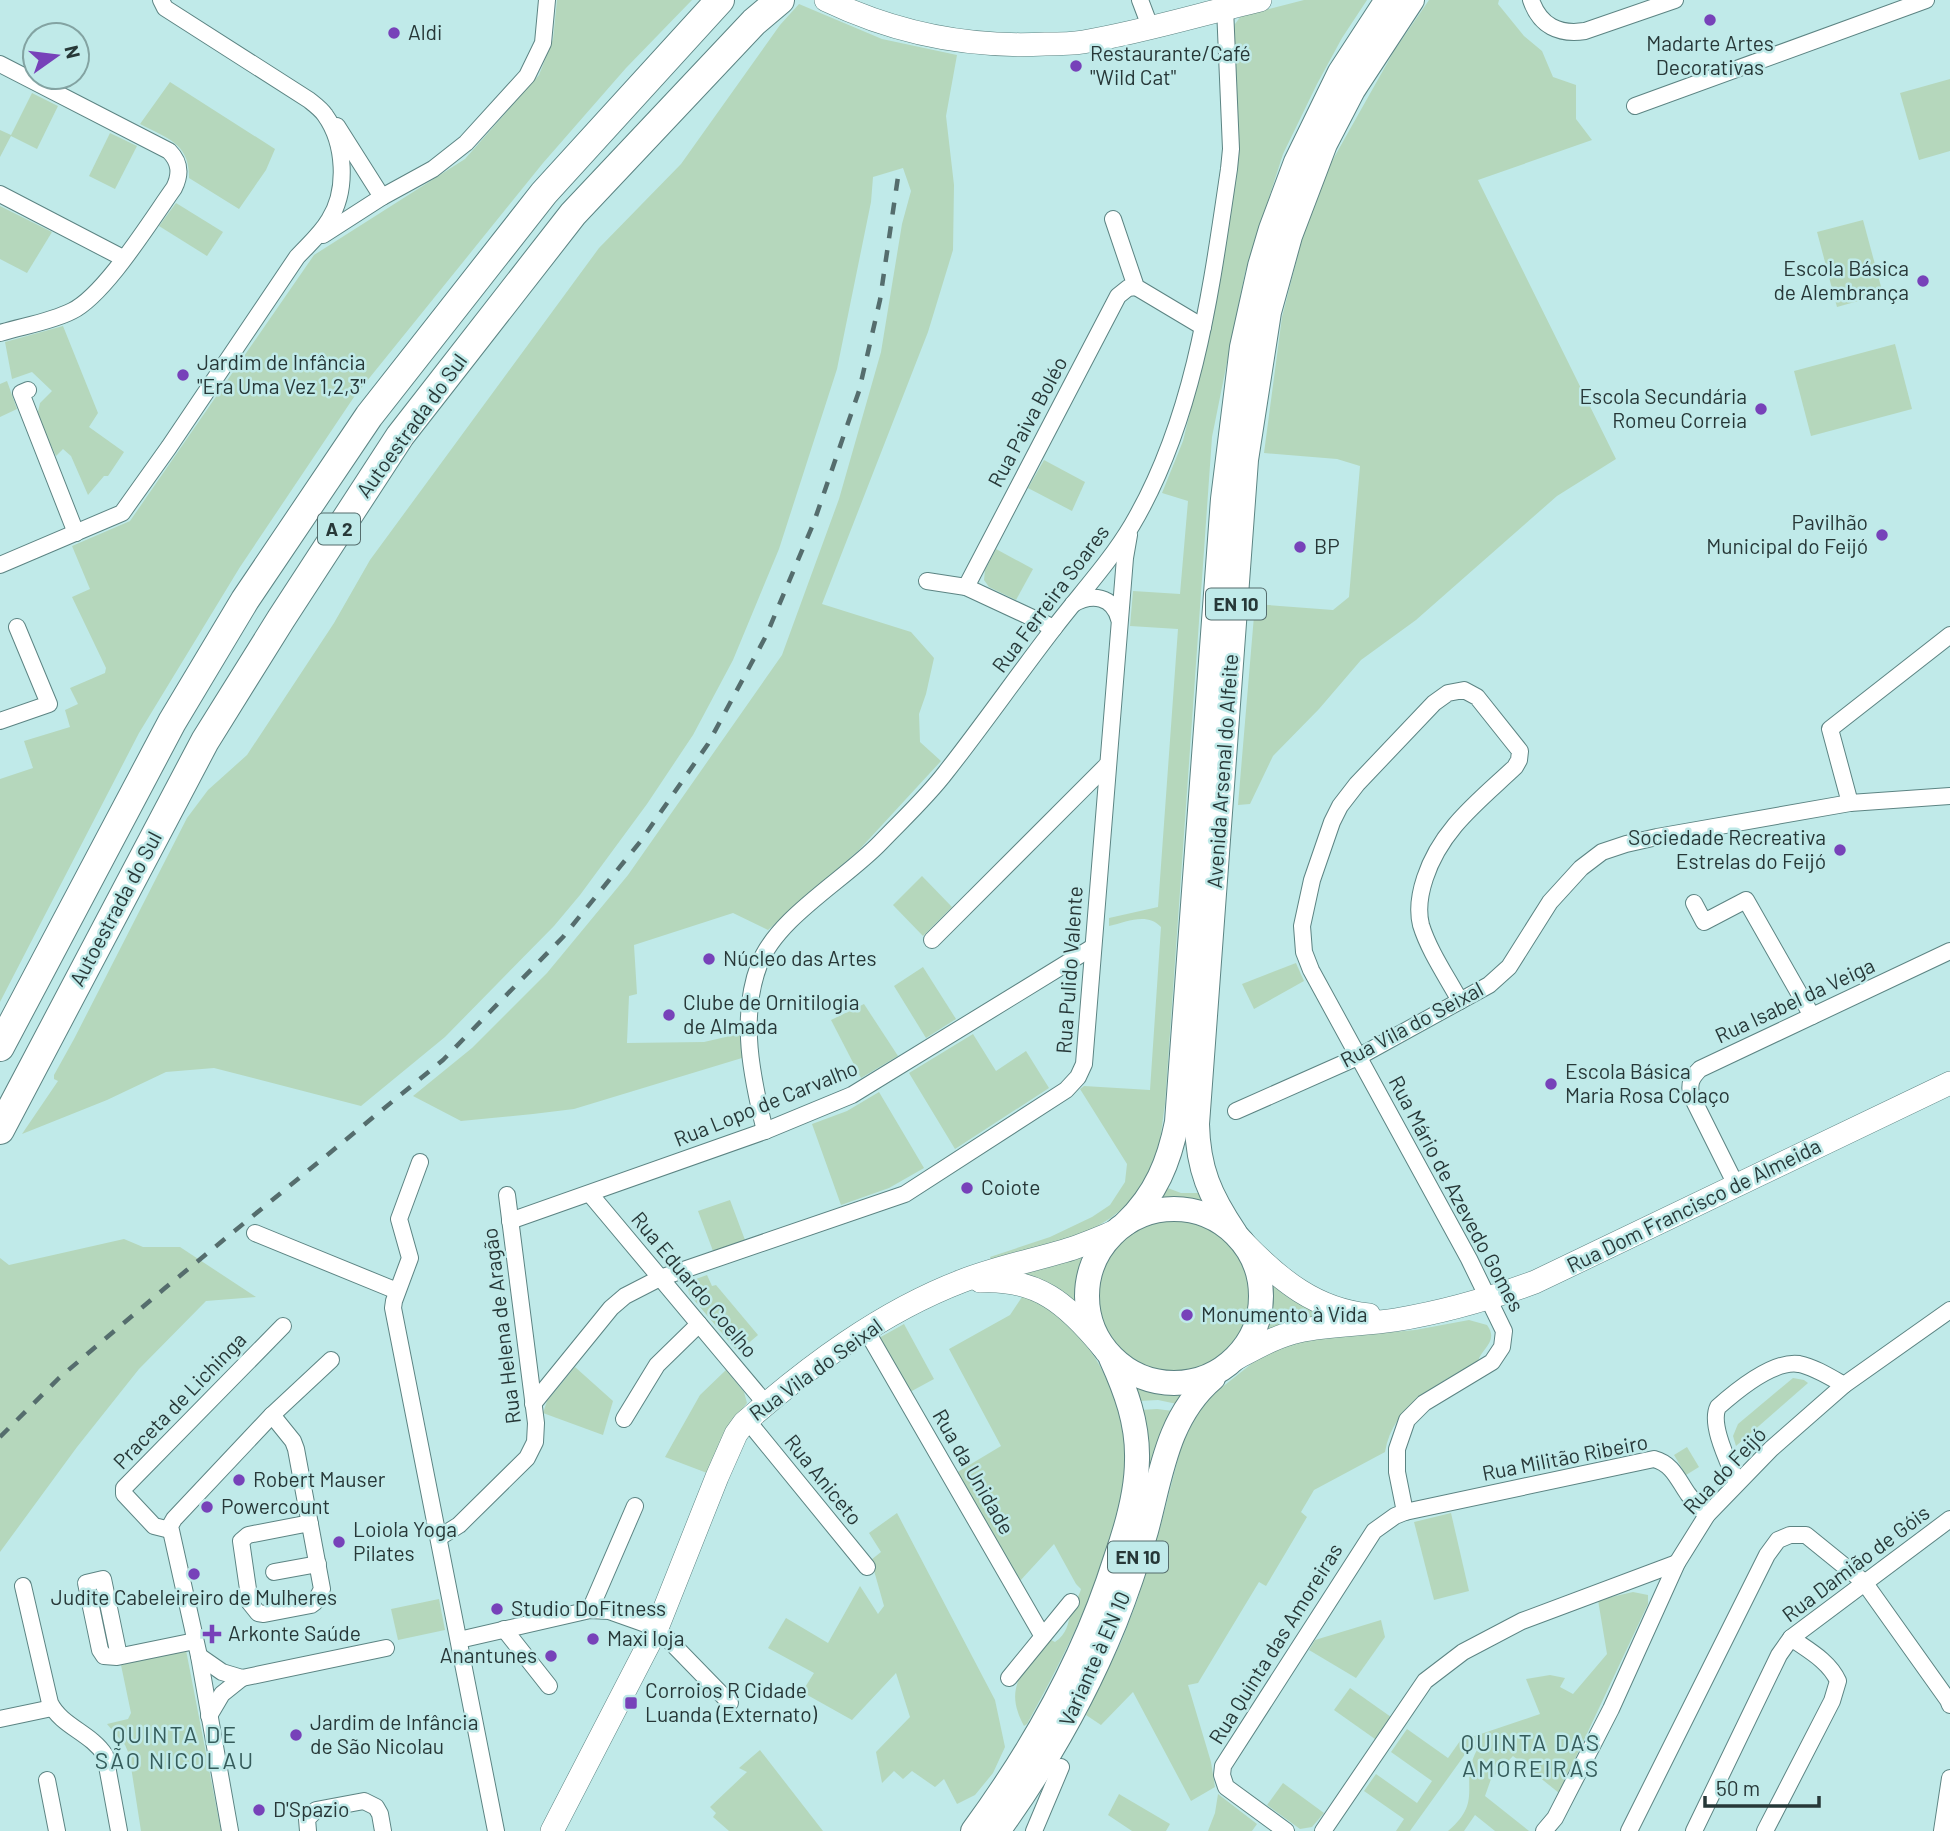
<svg xmlns="http://www.w3.org/2000/svg" width="1950" height="1831" font-family="Barlow,sans-serif">
<style>
.green{fill:#b5d7bc}
.lines{fill:none;stroke-linecap:round;stroke-linejoin:round}
.street-casing{stroke:#5c8483;stroke-width:18}
.secondary-casing{stroke:#5c8483;stroke-width:24}
.primary-casing{stroke:#5c8483;stroke-width:26}
.highway-casing{stroke:#5c8483;stroke-width:30}
.street{stroke:#fff;stroke-width:16}
.secondary{stroke:#fff;stroke-width:23}
.primary{stroke:#fff;stroke-width:24}
.highway{stroke:#fff;stroke-width:28}
.rail{stroke:#556d6d;stroke-width:4.5;stroke-dasharray:12 12;stroke-linecap:butt}
.poi-dot{fill:#7742b9;stroke:#c0eae9;stroke-width:2.5}
.labels{text-anchor:middle;stroke-width:5;stroke-linejoin:round;paint-order:stroke}
.shield{fill:#c0eae9;stroke:#556d6d;stroke-width:2}
.shield-label{font-size:19px;font-weight:bold;fill:#273838}
.poi-label{font-size:21px;fill:#273838;stroke:#c0eae9;text-anchor:start}
.street-label{font-size:21px;fill:#273838;stroke:#c0eae9}
.neighbourhood-label{font-size:23px;letter-spacing:2px;fill:#355c5b;stroke:#c0eae9}
</style>
<rect width="100%" height="100%" fill="#c0eae9"/>
<!-- green -->
<g class="green">
<polygon points="557,0 692,0 626,68 543,163 354,397 240,567 139,733 0,1002 0,779 33,768 24,741 70,727 65,710 78,704 70,688 105,673 106,668 72,597 90,589 72,546 130,521 314,255 465,159 539,75 553,39"/>
<path d="M1304,0H1367L1342,38L1317,84L1283,154L1245,273L1212,437L1165,1104C1162,1123 1161,1144 1154,1162C1128,1233 1054,1244 991,1260L990,1257L1050,1237L1092,1217L1110,1205L1125,1182L1127,1164L1080,1089L1084,1086L1150,1090L1161,927C1147,912 1127,922 1109,926V918L1158,907L1178,629L1130,626L1133,591L1180,594L1188,501L1162,493L1183,441L1204,354L1224,254L1239,149L1233,35L1235,24L1241,16Z"/>
<polygon points="1429,0 1499,0 1498,4 1524,36 1542,51 1553,77 1576,85 1576,119 1592,140 1478,180 1616,459 1557,496 1416,620 1361,660 1319,709 1273,756 1250,804 1238,805 1255,604 1333,610 1349,597 1360,466 1337,459 1264,453 1282,317 1303,235 1327,170 1394,51"/>
<polygon points="799,4 882,39 957,55 946,116 954,185 953,250 928,332 822,604 911,632 934,658 926,694 919,714 920,742 941,761 859,850 768,930 733,913 634,945 637,994 629,996 627,1043 704,1042 743,1033 742,1058 574,1109 533,1114 461,1121 413,1096 472,1048 547,973 628,875 782,655 839,499 881,352 902,224 911,191 903,168 873,177 871,202 837,369 779,549 733,660 693,735 647,804 580,895 554,926 445,1037 361,1106 214,1068 166,1072 107,1100 22,1134 58,1081 54,1079 54,1075 74,1039 187,818 208,790 247,755 334,623 370,560 599,248 681,164 780,25"/>
<polygon points="1950,79 1950,151 1919,160 1900,93"/>
<path d="M170,82L275,149L266,170L239,209L189,178C190,143 166,138 140,124Z"/>
<polygon points="32,93 58,106 37,149 11,136 0,157 0,130 11,135"/>
<polygon points="110,133 137,146 115,189 89,176"/>
<polygon points="176,203 223,232 207,256 159,226"/>
<polygon points="0,206 52,232 27,273 0,259"/>
<polygon points="1863,220 1883,294 1837,307 1817,232"/>
<polygon points="63,326 98,413 89,427 124,452 108,476 104,476 88,495 71,456 63,449 56,456 37,416 40,403 52,391 32,372 12,379 5,342"/>
<polygon points="1895,344 1912,409 1811,436 1794,371"/>
<polygon points="7,381 17,409 0,417 0,384"/>
<polygon points="1044,460 1085,482 1072,511 1028,488"/>
<polygon points="996,549 1033,569 1016,600 989,587 984,580 985,570"/>
<polygon points="922,876 952,907 923,936 893,905"/>
<polygon points="1296,963 1304,981 1254,1009 1242,984"/>
<polygon points="923,967 956,1019 926,1038 894,986"/>
<polygon points="864,1004 898,1056 861,1078 831,1020"/>
<polygon points="973,1034 996,1071 1026,1051 1049,1088 955,1149 909,1073"/>
<polygon points="879,1092 924,1168 889,1188 841,1205 812,1124 847,1111"/>
<polygon points="1165,1187 1181,1193 1201,1193 1204,1204 1182,1200 1160,1200"/>
<polygon points="730,1200 745,1240 713,1251 698,1211"/>
<circle cx="1175" cy="1296" r="79"/>
<polygon points="124,1239 143,1247 180,1247 256,1297 206,1301 139,1369 77,1447 0,1552 0,1258 9,1265"/>
<polygon points="1090,1249 1079,1277 1079,1308 1018,1270"/>
<polygon points="707,1275 712,1286 716,1285 758,1335 738,1352 689,1294 688,1286 693,1280"/>
<polygon points="1270,1283 1337,1315 1262,1334 1270,1309"/>
<path d="M1024,1294C1053,1304 1077,1330 1094,1356C1110,1382 1121,1410 1124,1440C1132,1526 1068,1650 1027,1724L1024,1726C1002,1685 1025,1670 1049,1639L1055,1642C1067,1634 1068,1624 1071,1611C1073,1604 1079,1597 1081,1589L1076,1584L1054,1544L1019,1582L956,1473L1001,1446L949,1349L1010,1315Z"/>
<path d="M1469,1320L1487,1325C1499,1341 1482,1348 1478,1361C1440,1384 1393,1403 1385,1452L1314,1490L1301,1512L1307,1517L1266,1586L1259,1582L1198,1683L1188,1685L1211,1762L1215,1787L1191,1801L1133,1692L1101,1725L1086,1715L1122,1640L1137,1601L1160,1528L1182,1443L1200,1410L1211,1396L1255,1361L1272,1351L1305,1340L1415,1330Z"/>
<polygon points="904,1324 934,1379 910,1392 879,1338"/>
<polygon points="575,1367 613,1401 603,1435 543,1413 547,1401"/>
<polygon points="726,1370 744,1392 747,1403 725,1431 707,1473 665,1457 700,1395"/>
<polygon points="1793,1378 1804,1380 1808,1383 1736,1446 1733,1436 1738,1424"/>
<polygon points="1137,1384 1156,1391 1182,1392 1184,1394 1177,1404 1158,1400 1139,1401 1134,1385"/>
<polygon points="1157,1409 1173,1411 1101,1625 1141,1410"/>
<polygon points="1687,1447 1699,1467 1686,1475 1674,1455"/>
<polygon points="897,1513 995,1700 1005,1747 993,1773 975,1795 957,1804 944,1779 935,1787 912,1771 903,1779 894,1771 882,1783 876,1752 910,1717 896,1673 852,1720 802,1692 814,1673 768,1648 786,1618 828,1643 860,1586 878,1614 884,1606 871,1560 881,1552 869,1533"/>
<polygon points="1451,1513 1469,1591 1434,1600 1414,1522"/>
<path d="M1633,1592L1648,1595V1604L1559,1793L1513,1756L1491,1779L1485,1796L1529,1831H1495L1475,1815L1464,1831H1448C1485,1800 1458,1784 1477,1750L1471,1746L1410,1831H1396L1404,1819L1364,1791L1376,1774L1417,1803L1432,1781L1391,1752L1407,1729L1448,1758L1460,1741L1540,1714L1526,1679L1550,1675L1565,1678L1560,1687L1573,1694L1607,1654L1598,1600Z"/>
<polygon points="439,1599 445,1630 398,1640 391,1609"/>
<polygon points="1381,1620 1385,1637 1356,1678 1309,1650 1315,1640"/>
<polygon points="186,1650 221,1831 141,1831 129,1754 125,1745 107,1724 128,1719 131,1713 121,1665"/>
<polygon points="1350,1688 1391,1717 1375,1739 1334,1710"/>
<polygon points="760,1750 823,1831 729,1831 713,1817 716,1813 710,1807 747,1772 739,1768"/>
<polygon points="1283,1783 1324,1813 1312,1827 1300,1829 1267,1805"/>
<polygon points="1119,1794 1170,1824 1166,1831 1132,1831 1108,1815"/>
<polygon points="1218,1794 1257,1824 1252,1831 1208,1831 1215,1813"/>
</g>
<g class="lines">
<!-- street casing -->
<g class="street-casing">
<g id="street">
<polyline points="1140,0 1151,29"/>
<path d="M1531,0C1540,26 1559,35 1585,31L1675,0"/>
<path d="M0,64L169,151C180,162 181,174 174,188C151,220 105,295 72,311C50,322 23,326 0,333"/>
<polyline points="1635,106 1926,0"/>
<polyline points="337,126 382,197"/>
<polyline points="0,194 123,258"/>
<polyline points="1113,219 1136,287 1203,327"/>
<polyline points="323,235 382,197 433,169 466,143 527,76 543,43 547,0"/>
<polyline points="28,390 21,393 76,533"/>
<path d="M0,565L122,513L169,447L297,257C308,245 321,234 329,220C348,190 345,143 325,115C321,109 314,104 309,100L165,8L161,0"/>
<polyline points="927,581 966,587 1054,628"/>
<polyline points="966,587 1118,296 1128,288 1136,287"/>
<path d="M1073,604C1092,593 1113,596 1119,619"/>
<polyline points="0,721 49,704 17,627"/>
<polyline points="1850,803 1830,729 1950,635"/>
<polyline points="1694,903 1704,922 1746,900 1812,1016"/>
<polyline points="932,940 1106,766"/>
<polyline points="1236,1111 1360,1056 1489,985 1509,967 1550,902 1581,868 1602,852 1626,844 1657,837 1850,803 1950,796"/>
<path d="M765,1131C752,1078 739,1018 759,965C776,918 846,879 881,842C903,819 927,797 946,772C983,725 1017,676 1054,628C1080,594 1110,562 1132,525C1195,418 1211,290 1229,169L1231,149L1225,8"/>
<polyline points="420,1162 399,1219 410,1258 394,1301 393,1308 496,1831"/>
<path d="M1736,1185L1691,1095C1689,1083 1691,1078 1700,1069L1950,951"/>
<polyline points="590,1194 766,1404"/>
<polyline points="510,1221 765,1131 852,1095 1093,947"/>
<polyline points="255,1233 397,1291"/>
<polyline points="866,1330 1042,1635"/>
<polyline points="533,1404 611,1308 625,1296 660,1278 905,1194 1066,1090 1078,1077 1084,1064 1125,558 1129,535"/>
<polyline points="272,1415 293,1441 296,1449 322,1589 315,1602 311,1605 264,1614 258,1613 250,1603 241,1541 248,1535 310,1523"/>
<polyline points="624,1419 657,1365 699,1324"/>
<polyline points="747,1420 867,1567"/>
<path d="M1737,1483C1730,1465 1709,1425 1718,1407C1736,1391 1773,1360 1799,1364C1814,1367 1830,1377 1844,1385"/>
<path d="M1405,1512L1397,1472V1449L1407,1420L1424,1403L1492,1362L1502,1347L1504,1331L1469,1259L1311,970L1304,952L1302,926L1312,880L1332,822L1340,806L1357,784L1434,703L1448,693L1464,690L1477,697L1520,751L1519,760L1515,767C1479,801 1441,829 1425,878C1420,893 1417,909 1421,925C1429,951 1447,977 1460,1001"/>
<polyline points="170,1530 154,1526 124,1494 124,1488 283,1326"/>
<polyline points="440,1537 459,1525 527,1458 535,1442 536,1423 507,1195"/>
<polyline points="274,1572 318,1564"/>
<path d="M23,1586L50,1703C61,1726 91,1733 105,1755L119,1831"/>
<polyline points="590,1610 635,1506"/>
<polyline points="504,1629 549,1686"/>
<polyline points="459,1640 590,1610 609,1611 657,1628 730,1703"/>
<polyline points="119,1656 103,1579 86,1583 100,1650 104,1656 117,1657 195,1641"/>
<polyline points="199,1656 222,1672 242,1678 386,1648"/>
<polyline points="1009,1678 1071,1602"/>
<polyline points="209,1716 222,1694 242,1678"/>
<polyline points="0,1719 52,1708"/>
<polyline points="47,1780 57,1831"/>
<polyline points="230,1831 199,1656 170,1526 174,1519 272,1415 331,1360"/>
<polyline points="308,1831 307,1819 316,1810 364,1801 376,1807 380,1814 383,1831"/>
<polyline points="1034,1831 1061,1767"/>
<path d="M1286,1831L1226,1787L1222,1775L1223,1766L1374,1531L1395,1516L1405,1512L1654,1459C1673,1464 1678,1480 1688,1494C1694,1502 1700,1509 1707,1515"/>
<polyline points="1323,1831 1425,1681 1463,1652 1522,1621 1677,1563"/>
<polyline points="1544,1831 1555,1818 1611,1709 1677,1563 1707,1515 1771,1449 1844,1385 1950,1310"/>
<polyline points="1629,1831 1767,1555 1778,1540 1790,1535 1806,1535 1864,1582 1948,1700 1950,1705"/>
<polyline points="1694,1831 1779,1655 1791,1638 1950,1519"/>
<path d="M1765,1831L1832,1701L1838,1681C1829,1661 1808,1650 1791,1638"/>
<polyline points="1942,1831 1950,1778"/>
</g>
</g>
<!-- secondary casing -->
<g class="secondary-casing">
<g id="secondary">
<path d="M826,0C895,33 969,48 1045,44C1058,44 1071,44 1083,42C1143,32 1201,14 1260,0"/>
<path d="M1244,1243C1280,1280 1316,1310 1369,1315"/>
<path d="M980,1281C1038,1278 1067,1304 1102,1346"/>
<path d="M1235,1359C1256,1348 1276,1336 1299,1331C1330,1324 1363,1325 1395,1320C1444,1312 1489,1299 1535,1282L1950,1083"/>
<path d="M552,1831L657,1628L717,1477L736,1434L744,1423C809,1366 881,1312 962,1281C995,1268 1030,1261 1064,1251C1081,1246 1097,1239 1114,1232"/>
</g>
</g>
<!-- primary casing -->
<g class="primary-casing">
<g id="primary">
<circle cx="1174" cy="1296" r="87"/>
<path d="M1126,1223C1156,1194 1169,1162 1177,1122L1223,499L1242,347L1260,266L1271,229L1296,162L1340,72L1387,0"/>
<path d="M1235,1233C1210,1196 1198,1169 1197,1124L1246,460L1269,312L1290,236L1325,144L1353,90L1412,0"/>
<path d="M973,1831C1034,1748 1085,1657 1116,1558C1127,1527 1137,1493 1137,1460C1138,1423 1126,1391 1111,1358"/>
<path d="M998,1831C1045,1766 1085,1696 1115,1622C1127,1592 1137,1562 1146,1531C1161,1475 1167,1417 1213,1378"/>
</g>
</g>
<!-- highway casing -->
<g class="highway-casing">
<g id="highway">
<polyline points="0,1047 172,722 245,600 369,416 544,193 720,0"/>
<polyline points="0,1130 205,741 281,619 400,436 573,214 754,22 780,0"/>
</g>
</g>
<!-- street -->
<use href="#street" class="street"/>
<!-- secondary -->
<use href="#secondary" class="secondary"/>
<!-- primary -->
<use href="#primary" class="primary"/>
<!-- highway -->
<use href="#highway" class="highway"/>
<!-- rail -->
<polyline class="rail" points="0,1437 59,1378 165,1288 443,1060 563,937 640,842 708,744 766,636 814,522 859,391 880,300 898,177"/>
</g>
<!-- markers -->
<g class="poi-dot">
<circle cx="1710" cy="20" r="7"/>
<circle cx="394" cy="33" r="7"/>
<circle cx="1076" cy="66" r="7"/>
<circle cx="1923" cy="281" r="7"/>
<circle cx="183" cy="375" r="7"/>
<circle cx="1761" cy="409" r="7"/>
<circle cx="1882" cy="535" r="7"/>
<circle cx="1300" cy="547" r="7"/>
<circle cx="1840" cy="850" r="7"/>
<circle cx="709" cy="959" r="7"/>
<circle cx="669" cy="1015" r="7"/>
<circle cx="1551" cy="1084" r="7"/>
<circle cx="967" cy="1188" r="7"/>
<circle cx="1187" cy="1315" r="7"/>
<circle cx="239" cy="1480" r="7"/>
<circle cx="207" cy="1507" r="7"/>
<circle cx="339" cy="1542" r="7"/>
<circle cx="194" cy="1574" r="7"/>
<circle cx="497" cy="1609" r="7"/>
<path d="M208.5 1623.5h7v7h7v7h-7v7h-7v-7h-7v-7h7z"/>
<circle cx="593" cy="1639" r="7"/>
<circle cx="551" cy="1656" r="7"/>
<rect x="624" y="1696" width="14" height="14" rx="3.5"/>
<circle cx="296" cy="1735" r="7"/>
<circle cx="259" cy="1810" r="7"/>
</g>
<g class="labels">
<!-- shield labels -->
<g class="shield">
<rect x="318" y="513.5" width="42" height="31" rx="5"/>
<rect x="1206" y="588.5" width="60" height="31" rx="5"/>
<rect x="1108" y="1541.5" width="60" height="31" rx="5"/>
</g>
<g class="shield-label">
<text x="339" y="536">A 2</text>
<text x="1236" y="611">EN 10</text>
<text x="1138" y="1564">EN 10</text>
</g>
<!-- poi labels -->
<g class="poi-label">
<text x="408" y="40">Aldi</text>
<text x="1710" y="51" text-anchor="middle">Madarte Artes<tspan x="1710" dy="24">Decorativas</tspan></text>
<text x="1090" y="61">Restaurante/Café<tspan x="1090" dy="24">"Wild Cat"</tspan></text>
<text x="1909" y="276" text-anchor="end">Escola Básica<tspan x="1909" dy="24">de Alembrança</tspan></text>
<text x="197" y="370">Jardim de Infância<tspan x="197" dy="24">"Era Uma Vez 1,2,3"</tspan></text>
<text x="1747" y="404" text-anchor="end">Escola Secundária<tspan x="1747" dy="24">Romeu Correia</tspan></text>
<text x="1868" y="530" text-anchor="end">Pavilhão<tspan x="1868" dy="24">Municipal do Feijó</tspan></text>
<text x="1314" y="554">BP</text>
<text x="1826" y="845" text-anchor="end">Sociedade Recreativa<tspan x="1826" dy="24">Estrelas do Feijó</tspan></text>
<text x="723" y="966">Núcleo das Artes</text>
<text x="683" y="1010">Clube de Ornitilogia<tspan x="683" dy="24">de Almada</tspan></text>
<text x="1565" y="1079">Escola Básica<tspan x="1565" dy="24">Maria Rosa Colaço</tspan></text>
<text x="981" y="1195">Coiote</text>
<text x="1201" y="1322">Monumento à Vida</text>
<text x="253" y="1487">Robert Mauser</text>
<text x="221" y="1514">Powercount</text>
<text x="353" y="1537">Loiola Yoga<tspan x="353" dy="24">Pilates</tspan></text>
<text x="194" y="1605" text-anchor="middle">Judite Cabeleireiro de Mulheres</text>
<text x="511" y="1616">Studio DoFitness</text>
<text x="228" y="1641">Arkonte Saúde</text>
<text x="607" y="1646">Maxi loja</text>
<text x="537" y="1663" text-anchor="end">Anantunes</text>
<text x="645" y="1698">Corroios R Cidade<tspan x="645" dy="24">Luanda (Externato)</tspan></text>
<text x="310" y="1730">Jardim de Infância<tspan x="310" dy="24">de São Nicolau</tspan></text>
<text x="273" y="1817">D'Spazio</text>
</g>
<!-- street labels -->
<g class="street-label">
<text transform="translate(1028 422) rotate(-62)" y="7">Rua Paiva Boléo</text>
<text transform="translate(412 426) rotate(-54)" y="7">Autoestrada do Sul</text>
<text transform="translate(1051 599) rotate(-53)" y="7">Rua Ferreira Soares</text>
<text transform="translate(1223 771) rotate(-86)" y="7">Avenida Arsenal do Alfeite</text>
<text transform="translate(116 909) rotate(-62)" y="7">Autoestrada do Sul</text>
<text transform="translate(1070 970) rotate(-86)" y="7">Rua Pulido Valente</text>
<text transform="translate(1795 1001) rotate(-25)" y="7">Rua Isabel da Veiga</text>
<text transform="translate(1412 1025) rotate(-28)" y="7">Rua Vila do Seixal</text>
<text transform="translate(766 1104) rotate(-22)" y="7">Rua Lopo de Carvalho</text>
<text transform="translate(1456 1194) rotate(62)" y="7">Rua Mário de Azevedo Gomes</text>
<text transform="translate(1694 1206) rotate(-26)" y="7">Rua Dom Francisco de Almeida</text>
<text transform="translate(694 1285) rotate(50)" y="7">Rua Eduardo Coelho</text>
<text transform="translate(502 1326) rotate(-97)" y="7">Rua Helena de Aragão</text>
<text transform="translate(816 1370) rotate(-36)" y="7">Rua Vila do Seixal</text>
<text transform="translate(180 1401) rotate(-46)" y="7">Praceta de Lichinga</text>
<text transform="translate(1565 1458) rotate(-11)" y="7">Rua Militão Ribeiro</text>
<text transform="translate(1725 1471) rotate(-47)" y="7">Rua do Feijó</text>
<text transform="translate(973 1472) rotate(60)" y="7">Rua da Unidade</text>
<text transform="translate(823 1480) rotate(51)" y="7">Rua Aniceto</text>
<text transform="translate(1856 1564) rotate(-37)" y="7">Rua Damião de Góis</text>
<text transform="translate(1276 1644) rotate(-58)" y="7">Rua Quinta das Amoreiras</text>
<text transform="translate(1095 1659) rotate(-66)" y="7">Variante à EN 10</text>
</g>
<!-- neighbourhood labels -->
<g class="neighbourhood-label">
<text x="175" y="1743">QUINTA DE<tspan x="175" dy="26">SÃO NICOLAU</tspan></text>
<text x="1531" y="1751">QUINTA DAS<tspan x="1531" dy="26">AMOREIRAS</tspan></text>
</g>
</g>
<!-- north arrow -->
<g transform="translate(56 56) rotate(76)"><circle r="33" fill="#c0eae9" stroke="#83a3a2" stroke-width="2"/>
<path d="M0-5L12 26L0 18L-12 26Z" fill="#7742b9"/>
<text y="-10" font-size="19" font-weight="bold" text-anchor="middle" fill="#273838">N</text>
</g>
<!-- scale -->
<path d="M1705 1796v10h114v-10" fill="none" stroke="#273838" stroke-width="3.5"/>
<text x="1716" y="1796" font-size="21" fill="#273838" stroke="#c0eae9" stroke-width="5" paint-order="stroke">50 m</text>
</svg>
